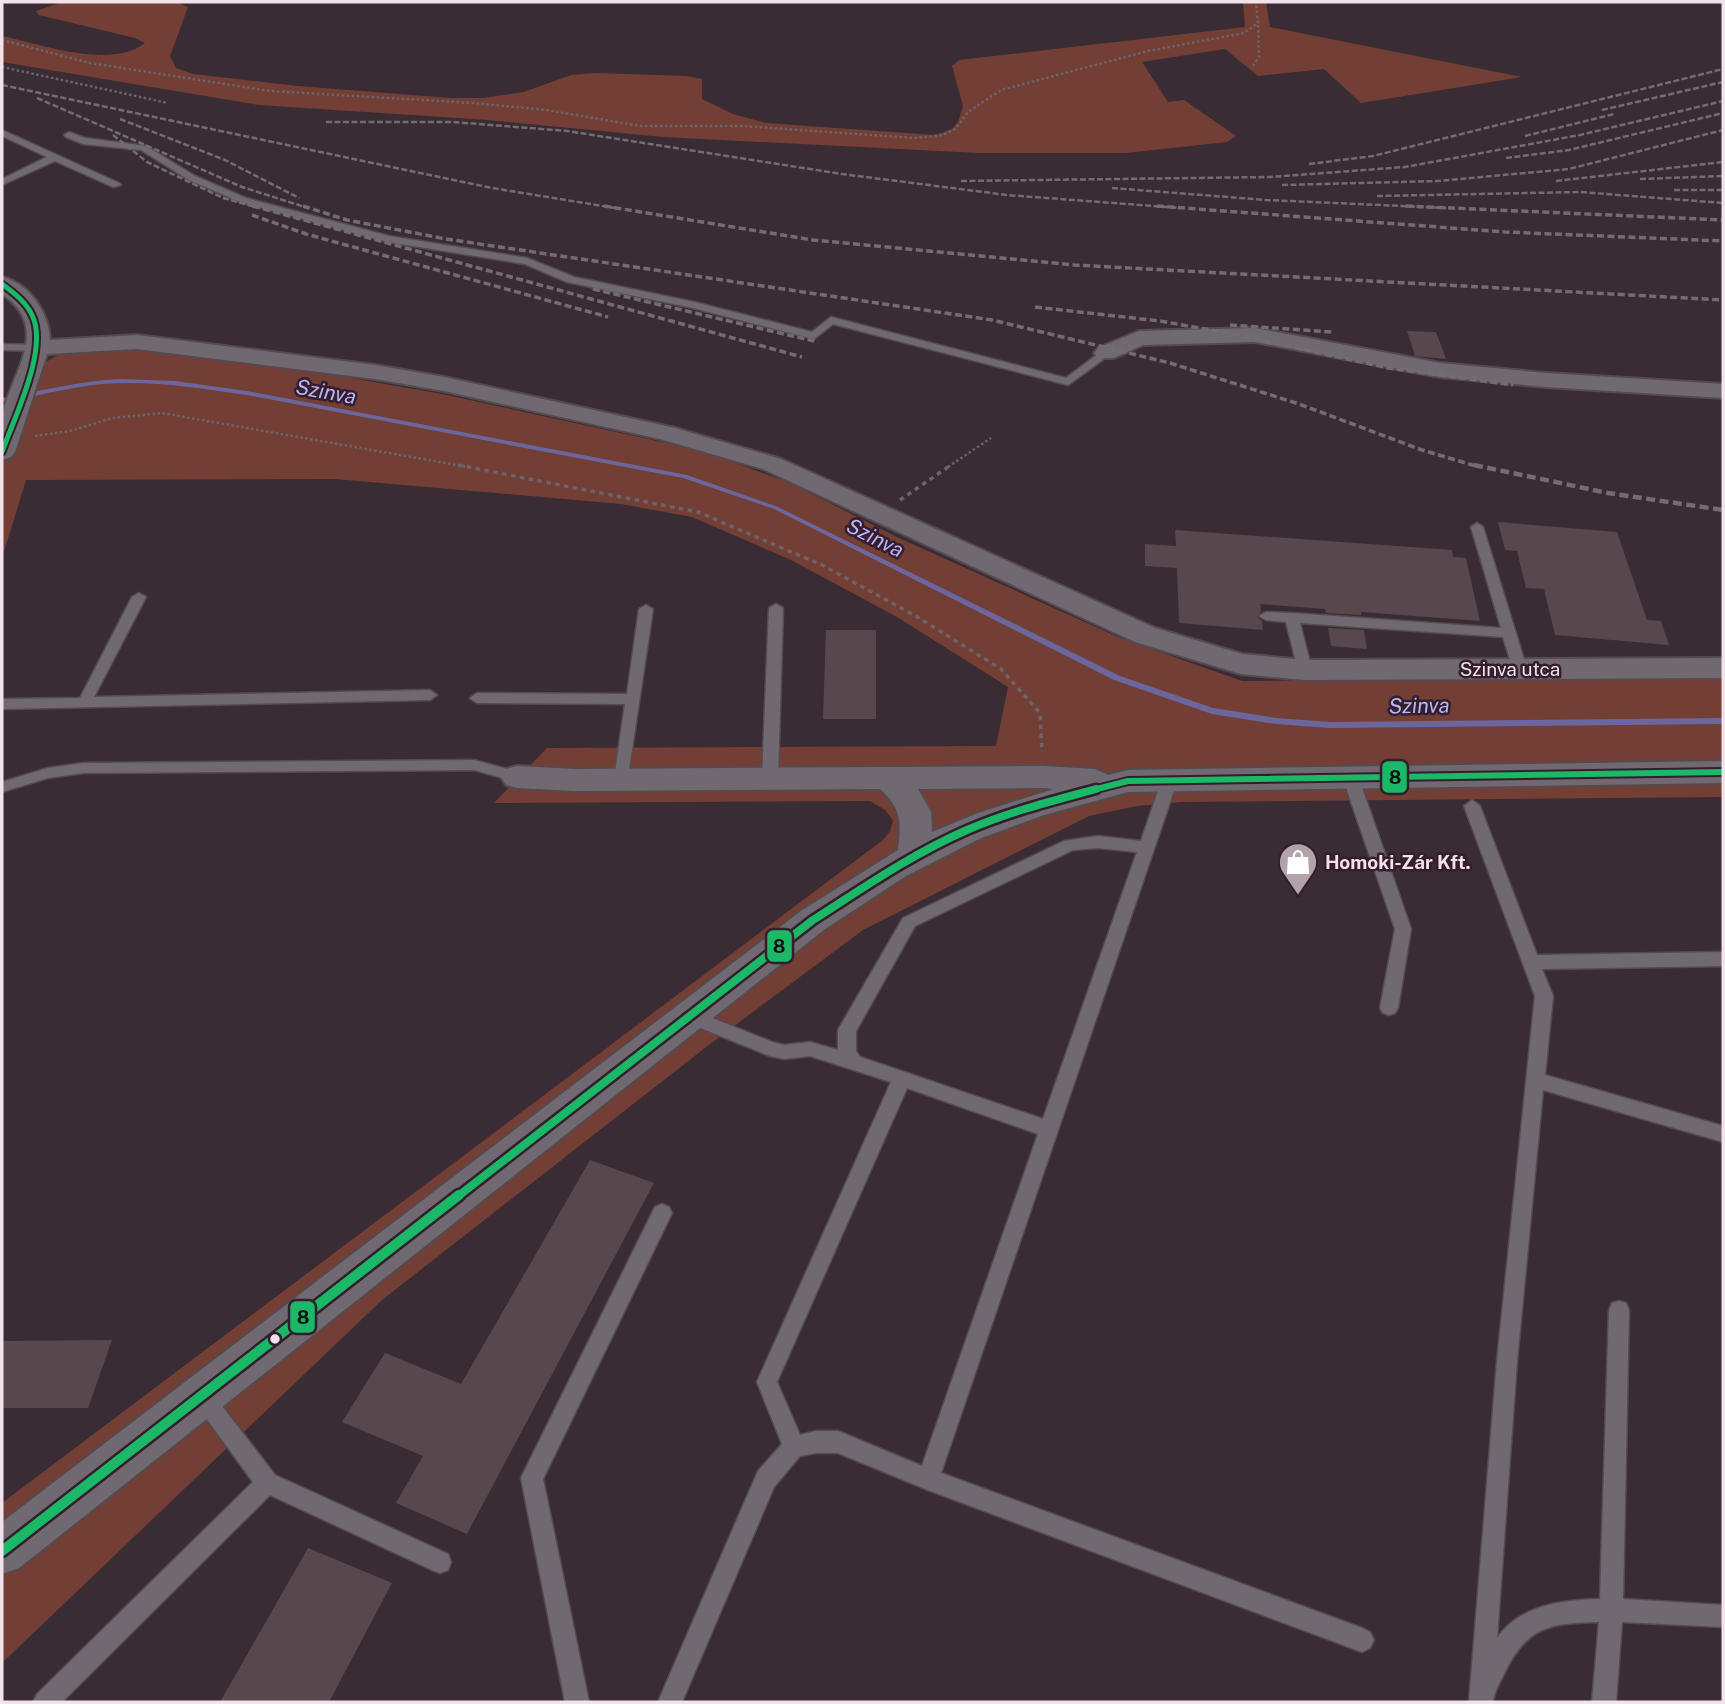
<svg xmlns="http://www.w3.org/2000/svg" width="1725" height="1704" font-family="'Public Sans',sans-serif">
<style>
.green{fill:#733f34}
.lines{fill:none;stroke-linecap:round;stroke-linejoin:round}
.stream{fill:#6c669f;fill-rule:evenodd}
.building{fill:#59474e}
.lane-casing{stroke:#564a51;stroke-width:3}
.street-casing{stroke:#564a51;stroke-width:4}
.path-far1{stroke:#6c636c;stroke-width:2.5;stroke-dasharray:2.5 2.5;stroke-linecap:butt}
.path{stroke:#6c636c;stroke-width:3.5;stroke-dasharray:4.5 4.5;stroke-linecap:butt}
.lane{fill:#716972;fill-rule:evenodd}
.street{fill:#716972;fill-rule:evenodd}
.rail-far2{stroke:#736c73;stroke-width:2.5;stroke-dasharray:6 2.5;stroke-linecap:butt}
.rail-far1{stroke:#736c73;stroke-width:3.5;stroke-dasharray:7 3.5;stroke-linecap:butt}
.rail{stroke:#736c73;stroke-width:4.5;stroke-dasharray:9 4.5;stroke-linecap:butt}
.bus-1-far3-casing{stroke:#341d2c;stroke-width:9}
.bus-1-far2-casing{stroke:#341d2c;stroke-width:10}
.bus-1-far1-casing{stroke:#341d2c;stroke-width:13}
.bus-1-casing{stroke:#341d2c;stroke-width:15}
.bus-1-far3{stroke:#1ab867;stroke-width:5}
.bus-1-far2{stroke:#1ab867;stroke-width:6}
.bus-1-far1{stroke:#1ab867;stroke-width:8}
.bus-1{stroke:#1ab867;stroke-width:10}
.bus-dot{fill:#f2e2ec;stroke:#341d2c;stroke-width:2.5}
.labels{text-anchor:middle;stroke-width:5;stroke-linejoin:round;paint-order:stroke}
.street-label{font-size:19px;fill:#f2e2ec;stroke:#341d2c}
.poi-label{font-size:19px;font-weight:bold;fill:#f2e2ec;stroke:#341d2c;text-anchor:start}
.water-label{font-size:21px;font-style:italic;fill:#b9b5fc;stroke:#341d2c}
.line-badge{stroke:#341d2c;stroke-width:2.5}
.pale-badge-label{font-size:19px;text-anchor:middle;font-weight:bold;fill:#111}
</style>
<rect width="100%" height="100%" fill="#392c35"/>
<!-- green -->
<g class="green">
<path d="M62,2H176L188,7L170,56L176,68L193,74L298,86L450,98H483L524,92L571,75L596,73L687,76L702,79V99L733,114L766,123L935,135L952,129L958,122L963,106L952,66L959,60L1245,27L1243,2H1266L1270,27L1522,77L1361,103L1324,69L1258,76L1225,49L1142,62L1168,102L1184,100L1236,136L1227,142L1126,153H978L663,137L488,120L259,105L2,62V36C41,44 111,70 145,43L135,38L39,15L36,11Z"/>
<polygon points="134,349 288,367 442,394 703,451 790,483 899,538 1118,637 1242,681 1723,678 1723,797 1181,802 1137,806 1089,816 863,930 710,1044 382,1300 2,1663 2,1503 883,840 890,831 893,820 885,810 870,801 494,803 547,748 996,746 1008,687 897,617 791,560 692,517 621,504 335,479 26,480 2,558 2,408 46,362 63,352"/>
</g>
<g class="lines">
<!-- stream -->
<path class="stream" d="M120,379L175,381L247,391L687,475L778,507L1120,676L1213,708L1276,718L1330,722L1723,718V724L1330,728L1276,724L1212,714L1114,680L774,509L683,478L247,395C199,388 151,380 102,384C68,387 35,397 2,402V398C41,391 80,381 120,379Z"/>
</g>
<!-- building -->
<g class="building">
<polygon points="1407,331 1436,332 1446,359 1415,356"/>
<polygon points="1498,522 1617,532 1647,620 1661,621 1669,645 1555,635 1544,589 1526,588 1517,551 1505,550"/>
<polygon points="1175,530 1452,550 1453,557 1466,558 1480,621 1361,612 1361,615 1326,613 1325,609 1260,604 1261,612 1257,617 1262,621 1263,630 1179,623 1177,568 1145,566 1145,544 1176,546"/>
<polygon points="1328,628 1364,630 1367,649 1331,646"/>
<polygon points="826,630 876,630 876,719 823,719"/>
<polygon points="590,1160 654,1183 467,1534 396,1503 423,1456 342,1422 385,1353 461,1384"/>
<polygon points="112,1340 88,1408 2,1408 2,1341"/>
<polygon points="308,1548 392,1583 329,1702 220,1702"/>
</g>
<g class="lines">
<!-- lane casing -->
<g class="lane-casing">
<g id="lane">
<polygon points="2,130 119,183 121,185 113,187 55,161 2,185 2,179 47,157 2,136"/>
<polygon points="69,132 85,138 146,146 195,176 246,198 389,236 527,258 574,277 694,302 812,332 831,317 1066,378 1102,351 1112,353 1068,385 833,324 814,339 693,308 567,282 525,264 388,242 240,202 189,180 141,150 83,144 66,137 64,135"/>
<polygon points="2,344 38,345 44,348 38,351 2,350"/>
<polygon points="1477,523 1483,527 1527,669 1525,672 1520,674 1513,669 1503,637 1300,623 1312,670 1305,675 1298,670 1286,622 1266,620 1259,616 1266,612 1292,613 1501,628 1471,527"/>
<polygon points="139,593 146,597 94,697 430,690 437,695 430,700 2,709 2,699 80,698 132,597"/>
<polygon points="776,604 783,608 778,778 770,783 762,778 769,608"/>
<polygon points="646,605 653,609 627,783 617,783 614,779 625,704 477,703 470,698 477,693 627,694 639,609"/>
<polygon points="474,760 522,773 525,777 517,782 474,770 83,773 48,778 2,792 2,782 48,768 83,763"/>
<polygon points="1350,771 1358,776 1411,929 1398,1008 1395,1013 1389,1015 1383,1013 1380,1008 1395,929 1342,776"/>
<path d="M1170,774L1178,779L941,1473L1362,1628L1370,1632L1374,1640L1370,1648L1362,1652L928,1490L838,1453H816L800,1456L774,1487L682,1702H658L758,1471L782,1444L757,1382L891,1082L810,1056L784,1059L770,1056L683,1021L680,1016L683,1011L689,1009L695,1011L772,1042L784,1045L810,1042L838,1050V1030L903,918L1064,841L1098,836L1141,841L1162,779ZM1098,848L1137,852L1043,1119L860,1057L856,1051V1031L915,926L1073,850ZM907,1088L1038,1134L922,1466L838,1431H816L800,1435L777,1382Z"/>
<path d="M1472,800L1480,806L1537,955L1723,952V966L1542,969L1553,996L1545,1075L1723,1126V1142L1543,1090L1517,1361L1497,1638C1520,1605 1562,1600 1600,1599L1609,1310L1612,1303L1619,1301L1626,1303L1629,1310L1623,1599L1723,1605V1627L1622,1622L1616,1702H1592L1599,1622C1551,1623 1527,1626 1505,1672C1500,1682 1494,1692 1493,1702H1469L1497,1361L1535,996L1464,806Z"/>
<polygon points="662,1204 669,1207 672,1213 543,1479 589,1702 565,1702 521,1478 655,1207"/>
<polygon points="202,1386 209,1389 275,1475 448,1554 451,1562 448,1570 440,1573 432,1570 270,1495 62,1702 33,1702 37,1694 253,1482 195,1403 192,1396 195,1389"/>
</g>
</g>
<!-- street casing -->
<g class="street-casing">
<g id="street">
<path d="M2,277C30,284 49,313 50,340L137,335L375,365L444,377L675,428L781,459L1155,628L1242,654L1305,660L1723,658V678L1305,680L1241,674L1135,642L763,469L660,439L444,391L375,379L137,349L47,354L15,452L11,457L2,460C1,447 0,429 2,416C11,373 53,328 2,294Z"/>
<polygon points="1255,328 1440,363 1546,373 1723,384 1723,398 1546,387 1440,377 1255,342 1143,345 1114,358 1098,358 1094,353 1098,348 1139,331"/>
<path d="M1723,761V783L1128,792L1044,815L979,839L906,876L825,929L19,1568L2,1574V1522L801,911L898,850C901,822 902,809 880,789L575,791L517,788L506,785L501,777L506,769L517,766L575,769L1043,766L1095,769L1108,775L1128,770ZM918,789L1043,788L1054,789L978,813L932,832L931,812Z"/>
</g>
</g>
<!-- path-far1 -->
<g class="path-far1">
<polyline points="2,40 90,63 270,91 474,103 546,110 641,126 743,126 914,138 943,135 955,129 968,112 1001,90 1148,51 1244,33 1258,23 1256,2"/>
<polyline points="1253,66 1259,57 1258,24"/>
<polyline points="2,67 168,103"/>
<polyline points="35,436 70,431 113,418 162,413 468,467"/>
<polyline points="948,467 991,438"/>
</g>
<!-- path -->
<g class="path">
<polyline points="458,465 698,512 822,565 914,615 1001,669 1040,713 1042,752"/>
<polyline points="900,500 951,465"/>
</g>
<!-- lane -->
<use href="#lane" class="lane"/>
<!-- street -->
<use href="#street" class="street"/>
<!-- rail-far2 -->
<g class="rail-far2">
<polyline points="2,85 492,188 615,208"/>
<polyline points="37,98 242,187 308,208"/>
<polyline points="1602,110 1723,82"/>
<polyline points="120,119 225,160 299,198"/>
<polyline points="326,122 453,122 567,131 842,174 1007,195 1180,208"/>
<polyline points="113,135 147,162 223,198 259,208"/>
<polyline points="1525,136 1614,114"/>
<polyline points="1506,158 1569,150 1723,113"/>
<polyline points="1309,164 1373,156 1723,69"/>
<polyline points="1640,179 1723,176"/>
<polyline points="961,181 1270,177 1405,167 1580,135 1723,101"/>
<polyline points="1556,181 1723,162"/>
<polyline points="1282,185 1438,181 1569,169 1723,130"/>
<polyline points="1112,188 1266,200 1446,208"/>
<polyline points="1674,190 1723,190"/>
<polyline points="1377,196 1580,192 1723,203"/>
</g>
<!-- rail-far1 -->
<g class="rail-far1">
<polyline points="253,206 802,357"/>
<polyline points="303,206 347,220 446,239 992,320 1170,363 1299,404 1422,450 1479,467"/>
<polyline points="604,206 813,240 1074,265 1723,300"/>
<polyline points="1157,206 1505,232 1723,241"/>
<polyline points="1406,206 1723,220"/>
<polyline points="252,215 306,234 608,317"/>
<polyline points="593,289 818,342"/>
<polyline points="1035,307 1160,321 1239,335 1388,368 1513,385"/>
<polyline points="1230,325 1332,332"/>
</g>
<!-- rail -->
<polyline class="rail" points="1474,465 1608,493 1723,510"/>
<!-- bus-1-far3 casing -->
<g class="bus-1-far3-casing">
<path id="bus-1-far3" d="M2,284C14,293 26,302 32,315C49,349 14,418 2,452"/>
</g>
<!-- bus-1-far2 casing -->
<g class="bus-1-far2-casing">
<polyline id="bus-1-far2" points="1089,791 1128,781 1723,772"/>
</g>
<!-- bus-1-far1 casing -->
<g class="bus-1-far1-casing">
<path id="bus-1-far1" d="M457,1197L813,920C863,888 912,854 967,830C1008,812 1052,801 1096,789"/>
</g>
<!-- bus-1 casing -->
<g class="bus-1-casing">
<polyline id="bus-1" points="2,1551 459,1195"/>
</g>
<!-- bus-1-far3 -->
<use href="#bus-1-far3" class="bus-1-far3"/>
<!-- bus-1-far2 -->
<use href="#bus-1-far2" class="bus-1-far2"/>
<!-- bus-1-far1 -->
<use href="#bus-1-far1" class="bus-1-far1"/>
<!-- bus-1 -->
<use href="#bus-1" class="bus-1"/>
</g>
<!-- icons -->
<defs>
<g id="shop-pin" transform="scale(2.0125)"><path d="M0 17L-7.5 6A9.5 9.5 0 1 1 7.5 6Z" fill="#b1a2ac" stroke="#341d2c"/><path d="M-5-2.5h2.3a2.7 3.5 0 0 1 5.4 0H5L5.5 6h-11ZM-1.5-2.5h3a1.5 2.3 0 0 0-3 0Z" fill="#fff"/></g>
</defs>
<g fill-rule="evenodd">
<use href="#shop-pin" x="1298" y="862"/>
</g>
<!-- markers -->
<circle class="bus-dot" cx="275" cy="1339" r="6"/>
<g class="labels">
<!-- street labels -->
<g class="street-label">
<text x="1510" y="676">Szinva utca</text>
</g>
<!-- poi labels -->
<g class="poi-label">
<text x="1325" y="869">Homoki-Zár Kft.</text>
</g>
<!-- water labels -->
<g class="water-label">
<text transform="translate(326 392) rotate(10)" y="7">Szinva</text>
<text transform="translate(875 538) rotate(27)" y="7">Szinva</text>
<text transform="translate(1419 706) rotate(-1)" y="7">Szinva</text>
</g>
</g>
<g class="line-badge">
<rect x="1381" y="760" width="27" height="34" rx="7" fill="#1ab867"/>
<rect x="766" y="929" width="27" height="34" rx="7" fill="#1ab867"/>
<rect x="289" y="1300" width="27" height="34" rx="7" fill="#1ab867"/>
</g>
<g class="pale-badge-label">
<text x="1395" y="784">8</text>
<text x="779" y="953">8</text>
<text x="303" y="1324">8</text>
</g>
<!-- border -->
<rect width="1725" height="1704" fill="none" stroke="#f2e2ec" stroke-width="7"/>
</svg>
